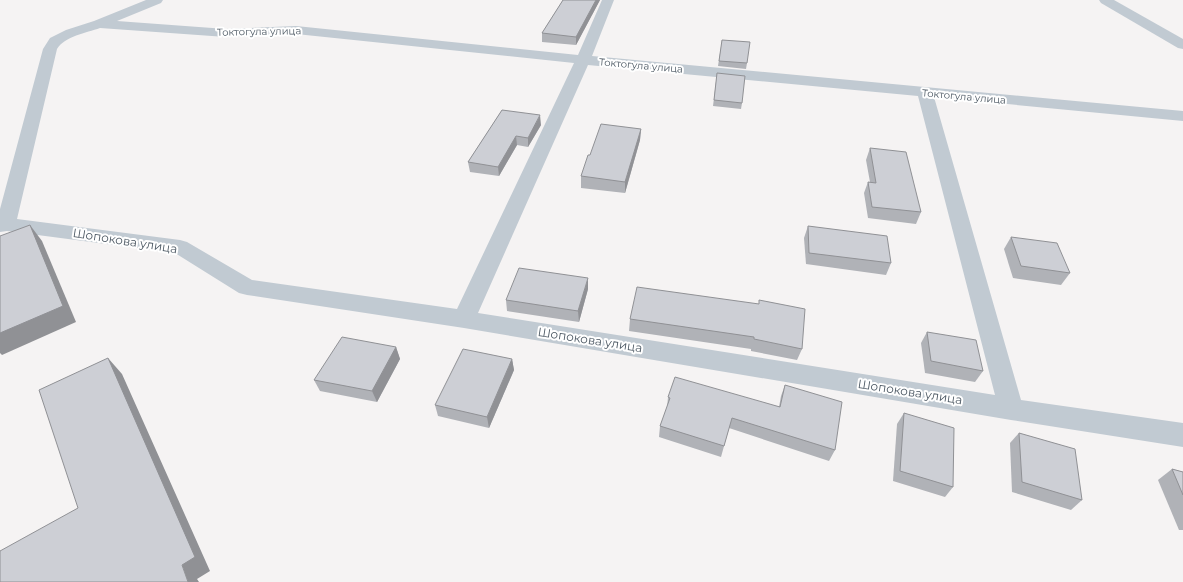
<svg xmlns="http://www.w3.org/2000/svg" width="1183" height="582" font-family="Montserrat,sans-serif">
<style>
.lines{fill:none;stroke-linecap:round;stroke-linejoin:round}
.minor{fill:#c1cad2;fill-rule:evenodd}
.wall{fill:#b0b2b7}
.shaded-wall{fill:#909195}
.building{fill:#cdcfd5;stroke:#909195}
.labels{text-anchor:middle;stroke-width:4;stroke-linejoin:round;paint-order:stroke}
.far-street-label{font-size:10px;fill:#4a5661;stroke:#fff}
.street-label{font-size:12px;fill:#4a5661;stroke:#fff}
</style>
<rect width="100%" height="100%" fill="#f5f3f3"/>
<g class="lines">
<!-- minor -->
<g class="minor">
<path d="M146,0H163L161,3L117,21L226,29L296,26L578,55L602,0H614L592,56L1183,111V121L934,97L1021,400L1183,423V447L1011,420L464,328L247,295L239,293L175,253L7,231L0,232V209L43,49L50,38L66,30L94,21ZM100,28L226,37L296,34L574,63L457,309L252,280L187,242L180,240L17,219L57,49C65,36 86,33 100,28ZM588,65L918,96L995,395L478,313Z"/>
<polygon points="1099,0 1114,0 1183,39 1183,49 1178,48 1101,3"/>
</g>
</g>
<!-- wall -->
<g class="wall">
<polygon points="563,0 600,0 576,45 542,42 542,33"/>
<polygon points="722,40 747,63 746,69 718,66"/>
<polygon points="717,73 742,103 741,109 713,106"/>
<polygon points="502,110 541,125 528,147 517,145 499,176 470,172 468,162"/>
<polygon points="641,129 640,140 625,193 581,188 581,176 590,155"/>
<polygon points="870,148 921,212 916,224 868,218 864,193 868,182 870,182 866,160"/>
<polygon points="808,226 891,263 886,275 806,264 804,238"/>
<polygon points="1011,237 1070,273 1061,285 1013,278 1004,249"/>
<polygon points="588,289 579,322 507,311 506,300"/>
<polygon points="759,300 802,349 797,360 751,351 751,349 629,331 630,319 759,304"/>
<polygon points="927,332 983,371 975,382 925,373 921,343"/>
<polygon points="396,347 400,359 377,402 320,391 314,380"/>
<polygon points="512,359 514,370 489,428 438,416 435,405"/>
<polygon points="785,385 835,450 829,461 729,428 721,457 659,437 660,426 667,408 668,397 779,407 781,396"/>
<polygon points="904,413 953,487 945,497 893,481 897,424"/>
<polygon points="1019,433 1082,500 1071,510 1012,492 1010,443"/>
<polygon points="1172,469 1183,472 1183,530 1179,530 1158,480"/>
</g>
<!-- shaded-wall -->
<g class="shaded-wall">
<polygon points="596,0 600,0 576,45 576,37"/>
<polygon points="540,115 541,125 528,147 528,138"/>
<polygon points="641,129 640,140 625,193 625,182"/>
<polygon points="516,136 517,145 499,176 498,167"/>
<polygon points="30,225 42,241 76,322 2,355 0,353 0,333"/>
<polygon points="588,278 588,289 579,322 578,311"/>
<polygon points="396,347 400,359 377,402 372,391"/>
<polygon points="108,358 122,374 210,571 197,579 199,582 188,582 182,565"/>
<polygon points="512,359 514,370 489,428 487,417"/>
</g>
<!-- building -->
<g class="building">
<polygon points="563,0 596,0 576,37 542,33"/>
<polygon points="722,40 750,42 747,63 719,61"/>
<polygon points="717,73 745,76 742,103 714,100"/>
<polygon points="502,110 540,115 528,138 516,136 498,167 468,162"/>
<polygon points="601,124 641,129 625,182 581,176 588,155 590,155"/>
<polygon points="870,148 906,152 921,212 872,207 868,182 876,183"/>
<polygon points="30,225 63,306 0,333 0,236"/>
<polygon points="808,226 887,236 891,263 809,253"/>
<polygon points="1011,237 1057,243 1070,273 1021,266"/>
<polygon points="519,268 588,278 578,311 506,300"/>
<polygon points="637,287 759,304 759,300 805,309 802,349 754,339 754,337 630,319"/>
<polygon points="927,332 976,340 983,371 931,361"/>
<polygon points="342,337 396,347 372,391 314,380"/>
<polygon points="463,349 512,359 487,417 435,405"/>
<polygon points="108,358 195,557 182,565 188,582 0,582 0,551 78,508 39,390"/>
<polygon points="675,377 780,407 785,385 842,402 835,450 732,418 724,446 660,426 670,398 668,397"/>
<polygon points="904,413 954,428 953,487 900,471"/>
<polygon points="1019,433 1075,449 1082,500 1022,482"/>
<polygon points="1172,469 1183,472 1183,495"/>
</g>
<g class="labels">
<!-- far-street labels -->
<g class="far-street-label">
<text transform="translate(259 31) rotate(-1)" y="4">Токтогула улица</text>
<text transform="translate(641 65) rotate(5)" y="4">Токтогула улица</text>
<text transform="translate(964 96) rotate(5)" y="4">Токтогула улица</text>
</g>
<!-- street labels -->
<g class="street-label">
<text transform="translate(125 241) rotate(9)" y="4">Шопокова улица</text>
<text transform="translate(590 340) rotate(9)" y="4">Шопокова улица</text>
<text transform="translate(910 392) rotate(9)" y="4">Шопокова улица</text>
</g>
</g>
</svg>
